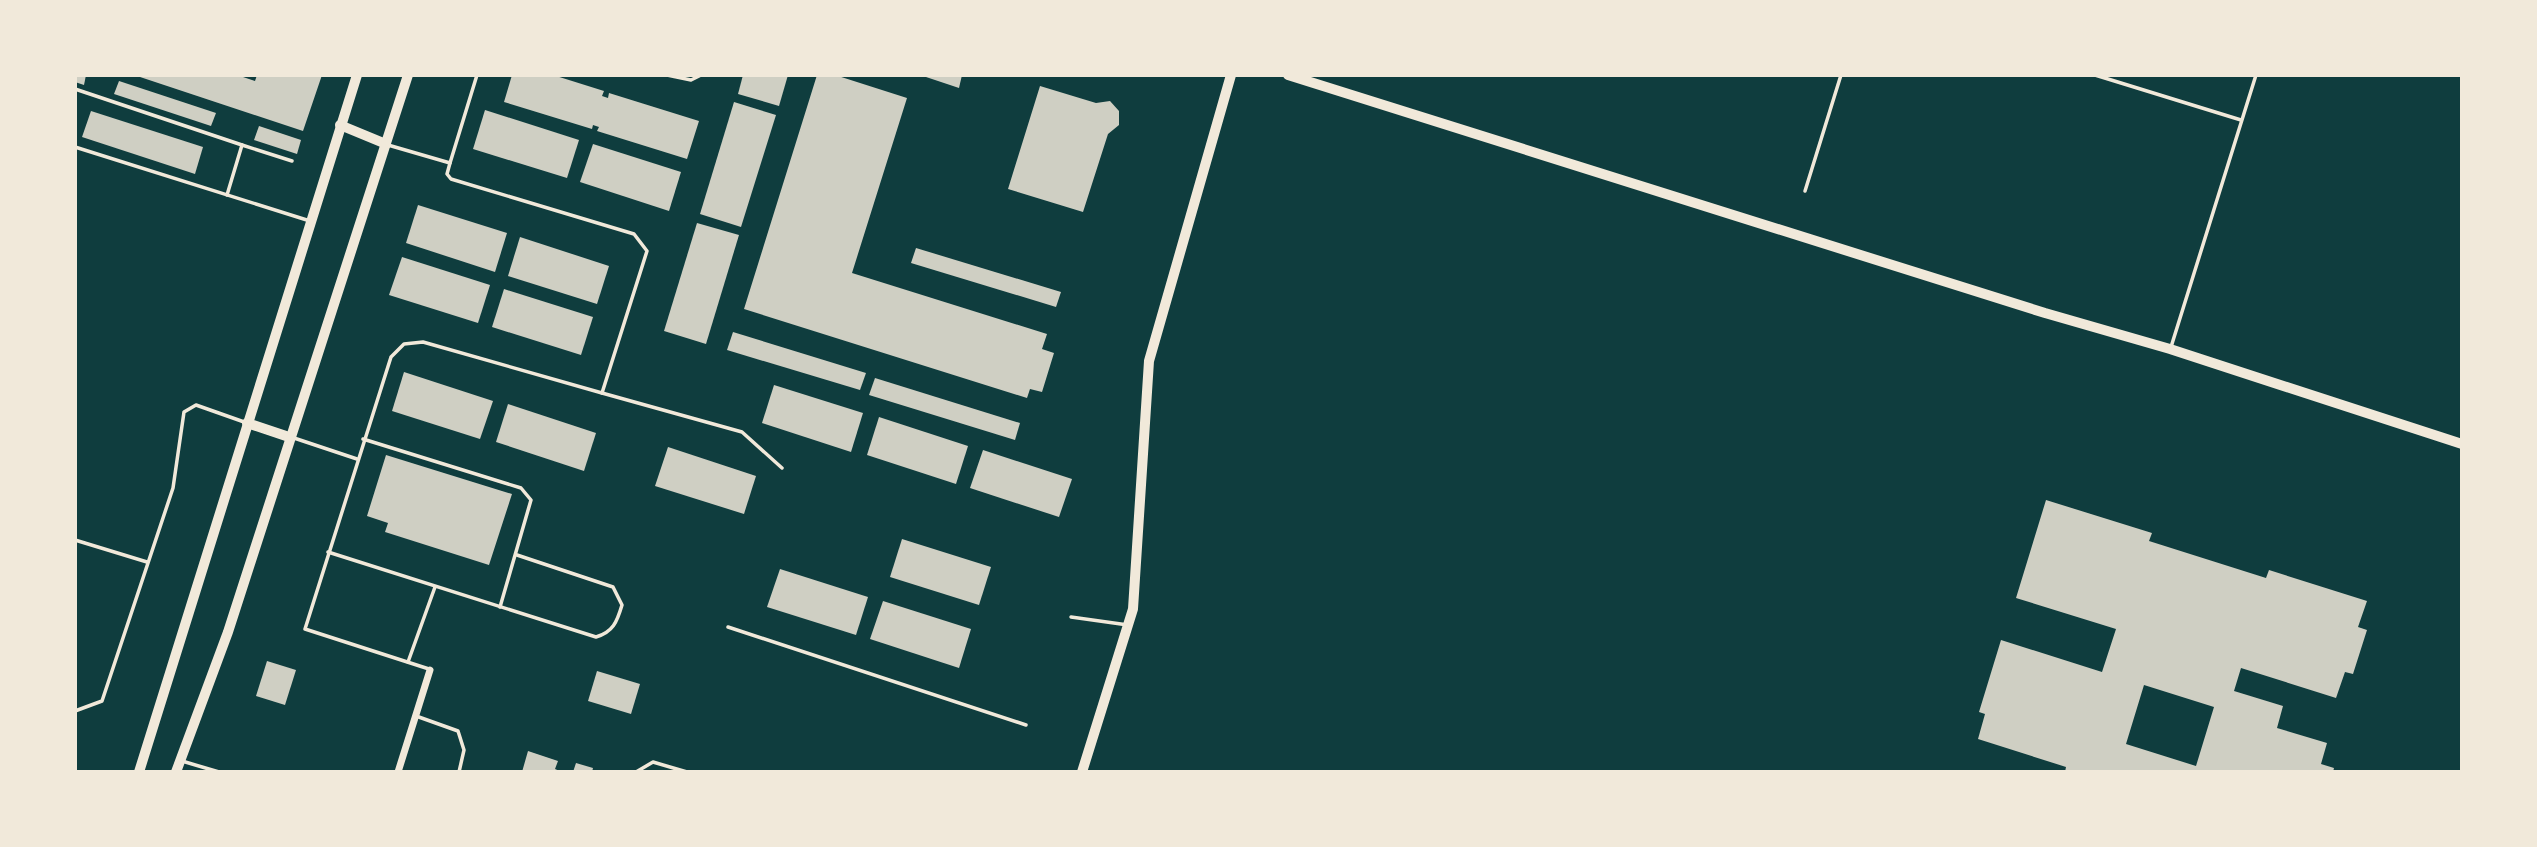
<svg xmlns="http://www.w3.org/2000/svg" width="2537" height="847" font-family="'Asap Condensed',sans-serif">
<style>
.building{fill:#cfcfc3;fill-rule:evenodd}
.lines{fill:none;stroke-linecap:round;stroke-linejoin:round}
.service{stroke:#f1e9da;stroke-width:3.5}
.minor{stroke:#f1e9da;stroke-width:7}
.tertiary{stroke:#f1e9da;stroke-width:10}
</style>
<rect width="100%" height="100%" fill="#0f3d3e"/>
<!-- building -->
<g class="building">
<polygon points="75,75 86,75 84,85 75,82"/>
<polygon points="134,75 237,75 255,81 257,75 322,75 303,131"/>
<polygon points="512,75 553,75 604,91 602,96 608,98 609,93 699,121 687,159 597,131 599,127 593,125 592,129 504,102"/>
<polygon points="743,75 788,75 779,106 738,94"/>
<polygon points="817,75 835,75 907,98 852,273 1047,334 1042,349 1054,353 1042,392 1030,389 1027,398 744,309"/>
<polygon points="920,75 962,75 959,88"/>
<polygon points="119,81 216,113 211,126 114,94"/>
<polygon points="1040,86 1096,103 1110,101 1119,111 1119,125 1108,134 1083,212 1008,189"/>
<polygon points="734,102 776,115 741,227 700,214"/>
<polygon points="485,110 579,140 567,178 473,149"/>
<polygon points="91,111 203,147 195,174 82,137"/>
<polygon points="259,126 301,140 297,154 254,140"/>
<polygon points="593,144 681,172 669,211 580,182"/>
<polygon points="418,205 507,233 495,272 406,243"/>
<polygon points="697,223 739,235 706,344 664,331"/>
<polygon points="520,237 609,266 597,304 508,276"/>
<polygon points="916,248 1061,292 1056,307 911,263"/>
<polygon points="402,257 490,285 478,323 389,295"/>
<polygon points="504,289 593,317 581,355 492,327"/>
<polygon points="733,332 866,373 860,390 727,350"/>
<polygon points="404,372 493,401 480,439 392,411"/>
<polygon points="875,378 1020,423 1015,440 869,395"/>
<polygon points="774,385 863,413 851,452 762,423"/>
<polygon points="508,404 596,433 584,471 496,442"/>
<polygon points="879,417 968,446 956,484 867,455"/>
<polygon points="668,447 756,476 744,514 655,486"/>
<polygon points="983,450 1072,479 1059,517 970,488"/>
<polygon points="386,455 512,494 489,565 385,532 388,523 367,516"/>
<path d="M2046,500L2152,533L2149,541L2266,578L2269,570L2367,601L2358,627L2367,630L2353,674L2345,672L2336,698L2241,668L2234,691L2283,706L2277,728L2327,743L2321,764L2334,768L2333,772H2065L2066,767L1978,739L1985,714L1979,712L2001,640L2102,672L2116,629L2016,598ZM2144,685L2214,707L2196,766L2126,744Z"/>
<polygon points="902,539 991,567 979,605 890,577"/>
<polygon points="780,569 868,597 856,635 767,607"/>
<polygon points="883,601 971,629 959,668 870,639"/>
<polygon points="267,661 296,670 285,705 256,696"/>
<polygon points="597,671 640,684 631,714 588,701"/>
<polygon points="528,751 558,761 555,769 562,772 522,772"/>
<polygon points="576,763 593,768 592,772 573,772"/>
</g>
<g class="lines">
<!-- service -->
<g class="service">
<polyline points="667,75 691,80 701,75"/>
<polyline points="2095,75 2241,120"/>
<polyline points="75,89 242,145 227,195"/>
<polyline points="242,145 292,161"/>
<polyline points="388,145 450,163 477,75"/>
<polyline points="75,147 310,221"/>
<polyline points="1805,191 1841,75"/>
<polyline points="2171,347 2256,75"/>
<polyline points="602,393 742,432 782,468"/>
<polyline points="291,437 357,459"/>
<polyline points="363,439 521,488 531,500 500,607"/>
<polyline points="75,540 147,562"/>
<path d="M328,552L596,637C613,632 617,622 622,605L613,587L517,555"/>
<polyline points="1071,617 1128,625"/>
<polyline points="728,627 1026,725"/>
<polyline points="408,662 435,587"/>
<polyline points="429,669 305,629 391,357 404,344 423,342 602,393 647,251 634,234 451,179 447,174 450,163"/>
<polyline points="75,711 102,701 173,488 184,412 196,405 247,423"/>
<polyline points="416,716 458,731 464,750 459,772"/>
<polyline points="182,761 219,772"/>
<polyline points="636,772 653,762 687,772"/>
</g>
<!-- minor -->
<polyline class="minor" points="398,772 430,670"/>
<!-- tertiary -->
<g class="tertiary">
<polyline points="1288,75 2045,313 2170,349 2462,444"/>
<polyline points="340,125 386,144"/>
<polyline points="247,423 289,437"/>
<polyline points="139,772 357,75"/>
<polyline points="176,772 228,632 408,75"/>
<polyline points="1082,772 1133,609 1149,361 1231,75"/>
</g>
</g>
<!-- border -->
<rect width="2537" height="847" fill="none" stroke="#f1e9da" stroke-width="154"/>
</svg>
